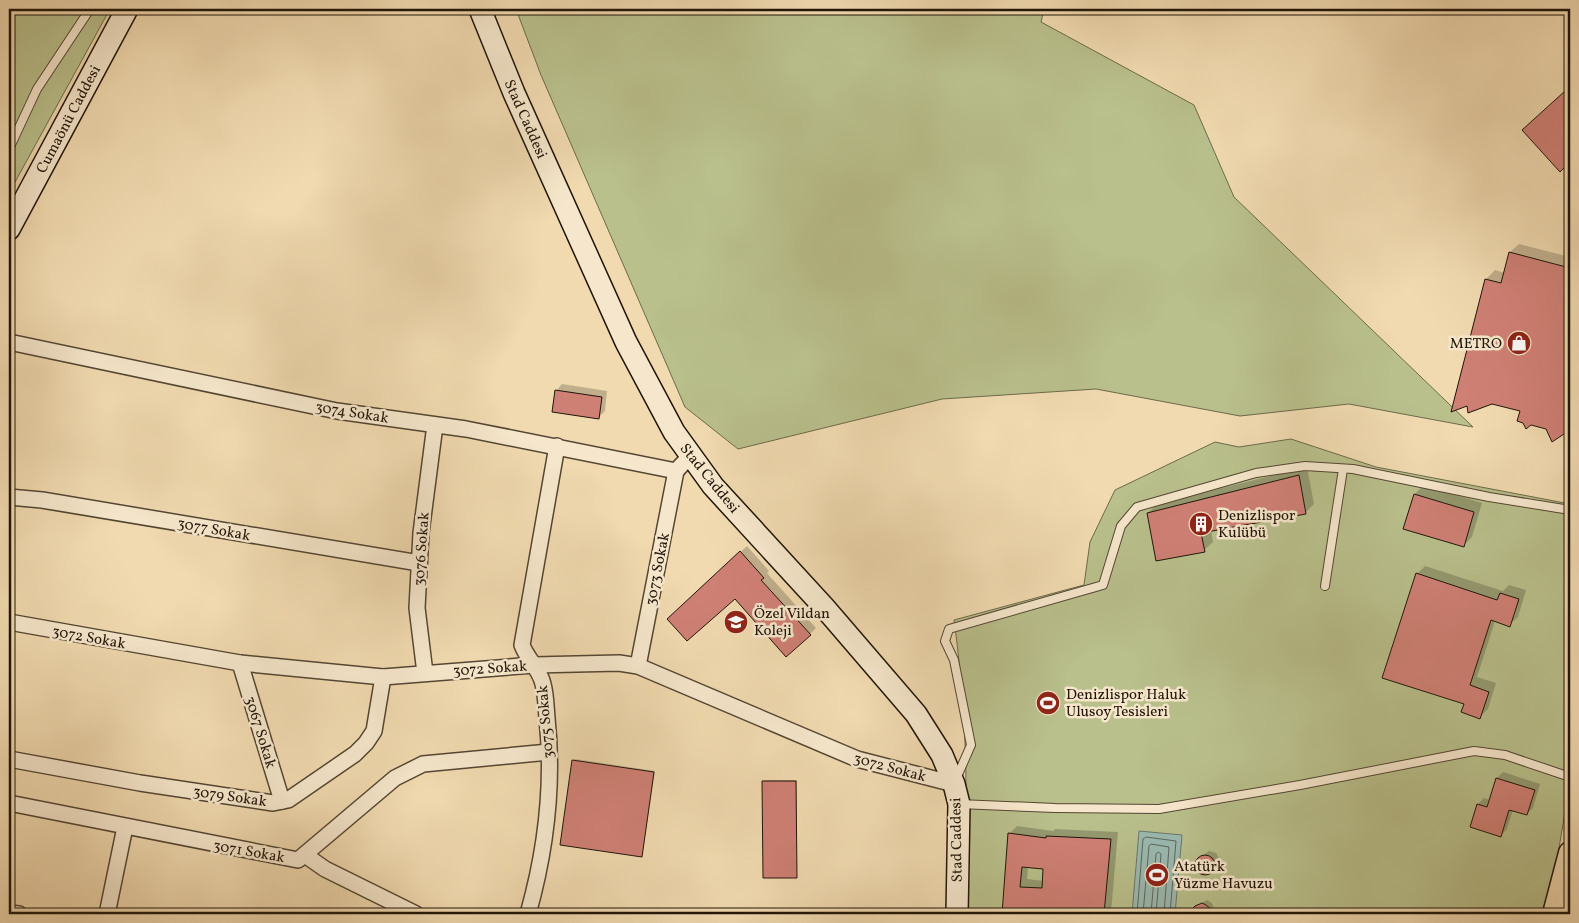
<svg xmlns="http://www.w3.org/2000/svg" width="1579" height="923" font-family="Vollkorn,serif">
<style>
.green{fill:#b9c08c;stroke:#6c6a4a}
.water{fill:#9bbab1;stroke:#6a786e}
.shadow{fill:#0003;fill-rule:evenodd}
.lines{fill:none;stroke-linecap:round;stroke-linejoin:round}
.shore{stroke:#5e685d;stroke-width:1}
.building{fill:#cf8075;stroke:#201509;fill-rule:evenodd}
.lane-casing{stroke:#544633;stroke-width:10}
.street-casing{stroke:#544633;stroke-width:18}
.secondary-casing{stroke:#201509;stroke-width:24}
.primary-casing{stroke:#201509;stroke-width:25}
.lane{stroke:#f6e7cc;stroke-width:8}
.street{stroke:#f6e7cc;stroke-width:15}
.secondary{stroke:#f6e7cc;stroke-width:21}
.primary{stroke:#f1dab0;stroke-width:22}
.labels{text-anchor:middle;stroke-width:5;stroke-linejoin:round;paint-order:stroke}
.street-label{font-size:15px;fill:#201509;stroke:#f6e7cc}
.poi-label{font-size:15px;fill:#201509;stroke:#f6e7cc;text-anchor:start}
</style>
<rect width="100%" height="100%" fill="#f1dab0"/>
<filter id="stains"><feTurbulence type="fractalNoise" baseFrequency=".004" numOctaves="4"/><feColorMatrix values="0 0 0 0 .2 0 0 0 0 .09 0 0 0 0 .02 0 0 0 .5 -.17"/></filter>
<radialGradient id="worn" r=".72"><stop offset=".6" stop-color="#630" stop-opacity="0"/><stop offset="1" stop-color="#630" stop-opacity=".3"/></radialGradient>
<!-- green -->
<g class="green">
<polygon points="9,9 110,9 9,193"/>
<polygon points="516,9 1044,9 1041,22 1194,105 1234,197 1473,427 1349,404 1240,416 1096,389 942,399 738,449 685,407 541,75"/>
<path d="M1291,439L1376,467L1570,504V782L1548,914H958C961,874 966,833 966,792C966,734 962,678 954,620L1084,585L1090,542L1115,490L1215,442L1239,447Z"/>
</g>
<!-- water -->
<polygon class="water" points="1139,831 1182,835 1175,914 1132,914"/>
<!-- shadow -->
<g class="shadow">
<polygon points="1570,87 1570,160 1560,170 1532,122"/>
<polygon points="1519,244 1570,257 1570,434 1546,428 1521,410 1492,403 1467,405 1453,410 1486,279 1495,270 1505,273 1510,252"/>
<polygon points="562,384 607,391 605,411 598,418 556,391"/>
<polygon points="1307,467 1314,504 1305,513 1211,530 1213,542 1204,550 1148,513 1157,504"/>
<polygon points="1424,485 1482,503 1472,537 1463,546 1405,528 1415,494"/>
<polygon points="747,546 769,571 767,573 816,628 810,634 735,598 675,613"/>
<polygon points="1425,566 1503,591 1509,585 1526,590 1518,617 1509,625 1495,621 1477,677 1496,683 1488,709 1480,717 1465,703 1417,574"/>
<polygon points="575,759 655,771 642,856 573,761"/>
<polygon points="1503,772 1540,784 1533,808 1527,814 1513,810 1507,829 1501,835 1471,826 1478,804 1484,798 1490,800 1497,778"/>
<polygon points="765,780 797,780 796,876 763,782"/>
<path d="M1017,826L1053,831L1055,829L1118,832L1111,912L1114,914H1003L1010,833ZM1028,866L1045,867L1044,881L1027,879Z"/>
<polygon points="1209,851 1216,853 1219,859 1217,866 1206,874 1200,872 1196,866 1198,859"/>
<polygon points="1207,900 1212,903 1214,909 1211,914 1193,914 1196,907"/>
</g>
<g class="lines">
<!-- shore -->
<g class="shore">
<polyline points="1137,914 1143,839 1146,837 1176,841 1170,914"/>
<polyline points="1143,914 1149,846 1151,844 1169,847 1164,914"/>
<polyline points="1151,914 1156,854 1158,852 1161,854 1156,914"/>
</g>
</g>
<!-- building -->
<g class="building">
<polygon points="1565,91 1570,97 1570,162 1560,172 1522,130"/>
<polygon points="1509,252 1570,268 1570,435 1564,434 1552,442 1546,429 1531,425 1526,429 1523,423 1517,421 1520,411 1492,404 1468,413 1467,406 1451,412 1485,279 1501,283"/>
<polygon points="555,390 602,397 599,419 552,412"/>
<polygon points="1299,475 1306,514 1201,533 1205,552 1156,561 1147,513"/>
<polygon points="1414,494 1474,512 1464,547 1403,529"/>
<polygon points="740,551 764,578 761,580 811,635 786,657 735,599 687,641 667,619"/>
<polygon points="1416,573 1497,600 1500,593 1519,599 1510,627 1491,620 1470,685 1489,692 1480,719 1461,712 1464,704 1382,678"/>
<polygon points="572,760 654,772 642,857 560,845"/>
<polygon points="1496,778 1535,790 1527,815 1509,810 1501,837 1470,827 1477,804 1487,807"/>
<polygon points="762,781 796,781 797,878 763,878"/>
<path d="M1008,833L1046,838V836L1111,839L1104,914H1002ZM1022,867L1043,869L1042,888L1020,887Z"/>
<circle cx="1205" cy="865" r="10"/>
<polygon points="1202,903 1206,905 1217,914 1187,914 1195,906"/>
</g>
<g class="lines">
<!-- lane casing -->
<g class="lane-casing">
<g id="lane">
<polyline points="9,149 37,89 90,9"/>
<polyline points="1325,586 1343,469"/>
<polyline points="956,779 971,745 954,660 945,641 949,629 1103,585 1121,526 1137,507 1256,473 1305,466 1353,469 1489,497 1570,510"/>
<polyline points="959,804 1055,808 1159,809 1300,785 1474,751 1505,755 1570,777"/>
</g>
</g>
<!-- street casing -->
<g class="street-casing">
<g id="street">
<polyline points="9,342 337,411 466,429 676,471 690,456"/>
<polyline points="9,497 42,500 419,563"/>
<polyline points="9,622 240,663 383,677 534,665 619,663 638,666 857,759 954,784"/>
<polyline points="240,663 282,801"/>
<polyline points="638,666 676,471"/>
<polyline points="425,673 417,608 421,533 435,425"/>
<polyline points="9,759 140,783 273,803 288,800 355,754 366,743 374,731 383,677"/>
<polyline points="9,803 298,860 395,778 423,764 549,752"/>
<polyline points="305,855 325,869 416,914"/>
<polyline points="9,913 19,914"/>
<polyline points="107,914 125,827"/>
<path d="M528,914C546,850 554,785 547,718C546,707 546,695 543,684C540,669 527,659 522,645L557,446"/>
</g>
</g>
<!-- secondary casing -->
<g class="secondary-casing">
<g id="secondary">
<polyline points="480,9 514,93 626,342 674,432 713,486 824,607 916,714 942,755 954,784 959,804 957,914"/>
<polyline points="9,229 127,9"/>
</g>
</g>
<!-- primary casing -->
<g class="primary-casing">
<polyline id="primary" points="1554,914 1570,853"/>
</g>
<!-- lane -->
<use href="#lane" class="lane"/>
<!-- street -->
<use href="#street" class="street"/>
<!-- secondary -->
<use href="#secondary" class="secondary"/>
<!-- primary -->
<use href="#primary" class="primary"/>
</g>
<!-- icons -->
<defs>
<g id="shop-disc" transform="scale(1.25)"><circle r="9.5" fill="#8f2418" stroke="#f6e7cc"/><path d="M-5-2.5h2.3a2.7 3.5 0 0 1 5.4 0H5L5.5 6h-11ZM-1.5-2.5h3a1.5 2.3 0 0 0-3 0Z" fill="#fff"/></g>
<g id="building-disc" transform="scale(1.25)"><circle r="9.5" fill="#8f2418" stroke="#f6e7cc"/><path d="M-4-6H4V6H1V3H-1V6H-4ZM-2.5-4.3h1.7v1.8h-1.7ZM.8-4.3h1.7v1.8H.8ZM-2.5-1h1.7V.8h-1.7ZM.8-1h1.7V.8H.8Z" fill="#fff"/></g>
<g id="school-disc" transform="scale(1.25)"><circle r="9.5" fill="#8f2418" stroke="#f6e7cc"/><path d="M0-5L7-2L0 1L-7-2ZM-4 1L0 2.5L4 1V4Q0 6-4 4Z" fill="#fff"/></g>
<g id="stadium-disc" transform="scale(1.25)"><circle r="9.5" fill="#8f2418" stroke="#f6e7cc"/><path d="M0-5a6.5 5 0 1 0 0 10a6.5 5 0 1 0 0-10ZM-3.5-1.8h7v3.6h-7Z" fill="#fff"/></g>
</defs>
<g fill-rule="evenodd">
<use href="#shop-disc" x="1519" y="343"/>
<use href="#building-disc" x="1201" y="524"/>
<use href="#school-disc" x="736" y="622"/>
<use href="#stadium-disc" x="1048" y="703"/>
<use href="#stadium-disc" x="1157" y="875"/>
</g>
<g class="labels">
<!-- street labels -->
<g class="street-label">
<text transform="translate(68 119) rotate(-62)" y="5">Cumaönü Caddesi</text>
<text transform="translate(526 119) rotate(66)" y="5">Stad Caddesi</text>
<text transform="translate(352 412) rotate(9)" y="5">3074 Sokak</text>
<text transform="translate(710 478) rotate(51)" y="5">Stad Caddesi</text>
<text transform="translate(214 529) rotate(10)" y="5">3077 Sokak</text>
<text transform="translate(421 549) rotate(-86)" y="5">3076 Sokak</text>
<text transform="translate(657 569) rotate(-79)" y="5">3073 Sokak</text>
<text transform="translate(89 637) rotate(10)" y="5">3072 Sokak</text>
<text transform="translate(490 668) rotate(-4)" y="5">3072 Sokak</text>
<text transform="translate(545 722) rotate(-95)" y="5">3075 Sokak</text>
<text transform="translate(261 732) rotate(73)" y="5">3067 Sokak</text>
<text transform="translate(890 767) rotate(15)" y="5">3072 Sokak</text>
<text transform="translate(230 796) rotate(8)" y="5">3079 Sokak</text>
<text transform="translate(956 840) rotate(-91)" y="5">Stad Caddesi</text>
<text transform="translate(249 851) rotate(10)" y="5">3071 Sokak</text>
</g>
<!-- poi labels -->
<g class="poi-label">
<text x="1502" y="348" text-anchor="end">METRO</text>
<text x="1218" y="520">Denizlispor<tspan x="1218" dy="17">Kulübü</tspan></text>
<text x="754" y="618">Özel Vildan<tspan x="754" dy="17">Koleji</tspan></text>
<text x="1066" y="699">Denizlispor Haluk<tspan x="1066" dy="17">Ulusoy Tesisleri</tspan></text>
<text x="1174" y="871">Atatürk<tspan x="1174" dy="17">Yüzme Havuzu</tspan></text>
</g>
</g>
<!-- margin -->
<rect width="1579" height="923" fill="none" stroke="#f1dab0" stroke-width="30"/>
<rect x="10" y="10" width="1559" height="903" fill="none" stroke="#201509" stroke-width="2.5"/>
<rect x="15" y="15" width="1549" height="893" fill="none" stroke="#201509"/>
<rect width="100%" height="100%" filter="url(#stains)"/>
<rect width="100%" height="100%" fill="url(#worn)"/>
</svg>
